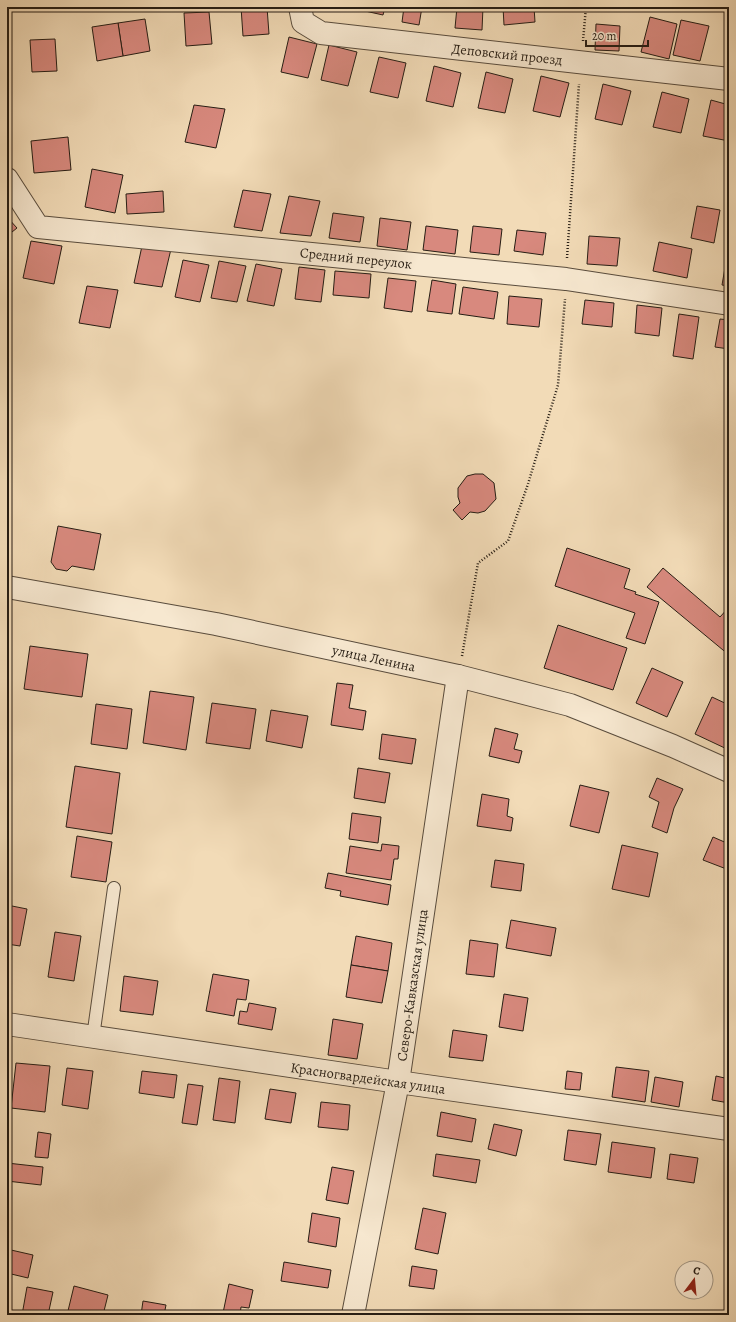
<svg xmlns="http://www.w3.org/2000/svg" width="736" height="1322" font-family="Alegreya,serif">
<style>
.building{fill:#d8897e;stroke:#261d14}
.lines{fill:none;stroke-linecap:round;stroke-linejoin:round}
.service-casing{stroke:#594c3d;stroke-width:14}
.minor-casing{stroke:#594c3d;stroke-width:24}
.path{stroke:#261d14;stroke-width:2.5;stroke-dasharray:1 2;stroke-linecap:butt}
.service{stroke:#f7e8d0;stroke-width:12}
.minor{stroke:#f7e8d0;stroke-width:22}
.labels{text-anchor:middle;stroke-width:3;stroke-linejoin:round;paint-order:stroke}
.street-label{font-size:14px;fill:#261d14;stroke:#f7e8d0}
</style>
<rect width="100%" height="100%" fill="#f2dbb7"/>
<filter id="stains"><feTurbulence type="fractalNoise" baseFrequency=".005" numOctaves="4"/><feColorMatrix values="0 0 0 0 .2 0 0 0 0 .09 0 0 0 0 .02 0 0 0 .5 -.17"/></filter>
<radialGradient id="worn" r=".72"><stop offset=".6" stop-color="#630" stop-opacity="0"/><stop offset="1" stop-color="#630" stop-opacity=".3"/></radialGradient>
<!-- building -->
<g class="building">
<polygon points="241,7 267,7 269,34 243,36"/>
<polygon points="357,7 385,7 383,15 356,9"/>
<polygon points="404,7 422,7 419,25 402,22"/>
<polygon points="457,7 483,7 482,30 455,28"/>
<polygon points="503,7 534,7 535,22 504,25"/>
<polygon points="209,12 212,44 186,46 184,13"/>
<polygon points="650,17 677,24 669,59 641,52"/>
<polygon points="145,19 150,51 123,56 118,23"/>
<polygon points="681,20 709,26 700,61 673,55"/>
<polygon points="118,23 123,56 97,61 92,27"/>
<polygon points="596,24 620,26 619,51 595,50"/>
<polygon points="289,37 317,44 308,78 281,72"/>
<polygon points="55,39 57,71 32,72 30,40"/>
<polygon points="329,45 357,52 348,86 321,80"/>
<polygon points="379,57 406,63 398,98 370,92"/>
<polygon points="434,66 461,73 453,107 426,101"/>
<polygon points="486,72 513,79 505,113 478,108"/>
<polygon points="541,76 569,83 560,117 533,111"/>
<polygon points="603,84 631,91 622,125 595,119"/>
<polygon points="662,92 689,99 681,133 653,127"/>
<polygon points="711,100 729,105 729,141 703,136"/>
<polygon points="194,105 225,109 216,148 185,142"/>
<polygon points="68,137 71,170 34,173 31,141"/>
<polygon points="92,169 123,175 115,213 85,207"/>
<polygon points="243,190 271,194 262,231 234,227"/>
<polygon points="163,191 164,212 127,214 126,194"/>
<polygon points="289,196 320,201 311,236 280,233"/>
<polygon points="697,206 720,210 714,243 691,238"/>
<polygon points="333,213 364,217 360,242 329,238"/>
<polygon points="7,217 17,228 7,236"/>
<polygon points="380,218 411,222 407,250 377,246"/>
<polygon points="426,226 458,230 455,254 423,250"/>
<polygon points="473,226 502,229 499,255 470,252"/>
<polygon points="517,230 546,233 543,255 514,251"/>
<polygon points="589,236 620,238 617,266 587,264"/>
<polygon points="31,241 62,246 54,284 23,278"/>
<polygon points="659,242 692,249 687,278 653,271"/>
<polygon points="142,246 171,249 162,287 134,283"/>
<polygon points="183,260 209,265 200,302 175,297"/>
<polygon points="219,261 246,266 237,302 211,298"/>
<polygon points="726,262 729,262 729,286 722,285"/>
<polygon points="256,264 282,269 274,306 247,301"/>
<polygon points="299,267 325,270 321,302 295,299"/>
<polygon points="335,271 371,274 369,298 333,295"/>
<polygon points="388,278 416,281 412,312 384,308"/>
<polygon points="432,280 456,284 452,314 427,311"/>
<polygon points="87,286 118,290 110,328 79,323"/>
<polygon points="463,287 498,292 494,319 459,314"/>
<polygon points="509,296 542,299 539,327 507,324"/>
<polygon points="585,300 614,303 612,327 582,324"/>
<polygon points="637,305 662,308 659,336 635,333"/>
<polygon points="679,314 699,317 693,359 673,356"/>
<polygon points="720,319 729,320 729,349 715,347"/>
<polygon points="475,474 483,474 494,483 496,499 485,511 478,513 470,512 462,520 453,510 460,503 458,497 458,488 467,476"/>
<polygon points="58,526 101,534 94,570 72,566 67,571 56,569 51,562"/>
<polygon points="567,548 630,569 624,588 636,592 635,594 659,602 645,644 626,638 635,613 555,586"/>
<polygon points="663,568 720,617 729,607 729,655 647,587"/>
<polygon points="558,625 627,648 613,690 544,668"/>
<polygon points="30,646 88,654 82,697 24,689"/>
<polygon points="652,668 683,682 667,717 636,703"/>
<polygon points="337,683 353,685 349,708 366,711 363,730 331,725"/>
<polygon points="150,691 194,697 186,750 143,743"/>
<polygon points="712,697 729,705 729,750 695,734"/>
<polygon points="212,703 256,709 250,749 206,743"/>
<polygon points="96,704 132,709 127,749 91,744"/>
<polygon points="271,710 308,716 302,748 266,741"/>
<polygon points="495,728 518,734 514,749 522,751 519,763 489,756"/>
<polygon points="382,734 416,739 412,764 379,759"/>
<polygon points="75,766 120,773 112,834 66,827"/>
<polygon points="358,768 390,773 385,803 354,798"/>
<polygon points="657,778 683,789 674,808 667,833 652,827 659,802 649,797"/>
<polygon points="580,785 609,792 599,833 570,826"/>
<polygon points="482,794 509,799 507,816 513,818 511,831 477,826"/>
<polygon points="352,813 381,817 378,843 349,839"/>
<polygon points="77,836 112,842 106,882 71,877"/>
<polygon points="713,837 729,844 729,870 703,860"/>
<polygon points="382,844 399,846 398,859 394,859 391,880 346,873 350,846 381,851"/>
<polygon points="622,845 658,853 649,897 612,889"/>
<polygon points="495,860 524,864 521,891 491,887"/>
<polygon points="328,873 391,885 388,905 340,896 341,891 325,888"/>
<polygon points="7,905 27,909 20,946 7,944"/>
<polygon points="511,920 556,928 551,956 506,948"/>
<polygon points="55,932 81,936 74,981 48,977"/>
<polygon points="356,936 392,943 388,971 351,965"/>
<polygon points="470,940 498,944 494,977 466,974"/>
<polygon points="351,965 388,971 382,1003 346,997"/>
<polygon points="213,974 249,980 246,1000 237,999 234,1016 206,1011"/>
<polygon points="124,976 158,981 153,1015 120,1011"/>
<polygon points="504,994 528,998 523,1031 499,1027"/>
<polygon points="249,1003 276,1008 272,1030 238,1024 240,1011 247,1012"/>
<polygon points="333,1019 363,1024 357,1059 328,1055"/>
<polygon points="453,1030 487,1035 483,1061 449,1057"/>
<polygon points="16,1063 50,1066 45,1112 11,1108"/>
<polygon points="616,1067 649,1071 645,1102 612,1097"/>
<polygon points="67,1068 93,1071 88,1109 62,1105"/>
<polygon points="142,1071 177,1075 174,1098 139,1093"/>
<polygon points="567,1071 582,1073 580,1090 565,1089"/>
<polygon points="716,1076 729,1079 729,1103 712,1100"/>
<polygon points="655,1077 683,1082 679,1107 651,1102"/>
<polygon points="219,1078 240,1081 235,1123 213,1120"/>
<polygon points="188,1084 203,1086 197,1125 182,1123"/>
<polygon points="270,1089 296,1093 291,1123 265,1119"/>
<polygon points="321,1102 350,1105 348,1130 318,1127"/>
<polygon points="441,1112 476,1119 472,1142 437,1136"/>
<polygon points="494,1124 522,1130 516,1156 488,1149"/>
<polygon points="568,1130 601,1134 596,1165 564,1160"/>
<polygon points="38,1132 51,1134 48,1158 35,1157"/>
<polygon points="612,1142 655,1148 651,1178 608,1172"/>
<polygon points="436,1154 480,1160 476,1183 433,1176"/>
<polygon points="670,1154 698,1158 694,1183 667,1179"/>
<polygon points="7,1163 43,1167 41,1185 7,1181"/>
<polygon points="332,1167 354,1171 348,1204 326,1200"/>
<polygon points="729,1175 729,1201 726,1200"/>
<polygon points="423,1208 446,1213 438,1254 415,1249"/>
<polygon points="312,1213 340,1218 336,1247 308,1242"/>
<polygon points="11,1250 33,1255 28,1278 7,1273"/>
<polygon points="284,1262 331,1270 328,1288 281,1281"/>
<polygon points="412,1266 437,1270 434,1289 409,1286"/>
<polygon points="229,1284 253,1290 249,1308 241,1307 240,1315 223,1313"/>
<polygon points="74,1286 108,1295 103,1315 67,1315"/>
<polygon points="27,1287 53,1292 48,1315 22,1315"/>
<polygon points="143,1301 166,1305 164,1315 141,1315"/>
<polygon points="273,1312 290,1315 272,1315"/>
</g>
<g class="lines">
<!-- service casing -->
<g class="service-casing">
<polyline id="service" points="93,1037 114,888"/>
</g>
<!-- minor casing -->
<g class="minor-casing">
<g id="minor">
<polyline points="300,7 303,22 321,33 729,79"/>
<polyline points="7,179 38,227 566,279 729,304"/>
<polyline points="7,587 216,624 458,676 570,705 673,746 729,771"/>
<polyline points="7,1024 398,1082 729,1129"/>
<polyline points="353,1315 398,1082 458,676"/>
</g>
</g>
<!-- path -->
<g class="path">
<polyline points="583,41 586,7"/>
<polyline points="567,258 579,84"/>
<polyline points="462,656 478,563 508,541 528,484 558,385 565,299"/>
</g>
<!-- service -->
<use href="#service" class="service"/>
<!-- minor -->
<use href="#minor" class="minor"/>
</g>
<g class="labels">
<!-- street labels -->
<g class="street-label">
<text transform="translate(507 54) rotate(6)" y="5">Деповский проезд</text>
<text transform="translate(356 258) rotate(6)" y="5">Средний переулок</text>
<text transform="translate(374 658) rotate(12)" y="5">улица Ленина</text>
<text transform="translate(412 985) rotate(-82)" y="5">Северо-Кавказская улица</text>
<text transform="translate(368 1078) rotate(8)" y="5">Красногвардейская улица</text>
</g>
</g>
<!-- margin -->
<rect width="736" height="1322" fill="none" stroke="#f2dbb7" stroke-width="24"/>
<rect x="8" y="8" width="720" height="1306" fill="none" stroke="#261d14" stroke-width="2"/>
<rect x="12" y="12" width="712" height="1298" fill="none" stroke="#261d14"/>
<!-- north arrow -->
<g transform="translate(694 1280) rotate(16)"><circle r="19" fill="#f7e8d0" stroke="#a39785"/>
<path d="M0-3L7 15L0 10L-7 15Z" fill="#8f2418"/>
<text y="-6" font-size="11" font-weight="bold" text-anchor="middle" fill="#261d14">С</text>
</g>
<!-- scale -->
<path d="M586 40v6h62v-6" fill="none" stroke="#261d14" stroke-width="2"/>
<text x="592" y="40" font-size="12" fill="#261d14" stroke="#f7e8d0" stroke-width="3" paint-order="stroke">20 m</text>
<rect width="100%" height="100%" filter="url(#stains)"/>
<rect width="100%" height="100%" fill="url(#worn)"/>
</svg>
